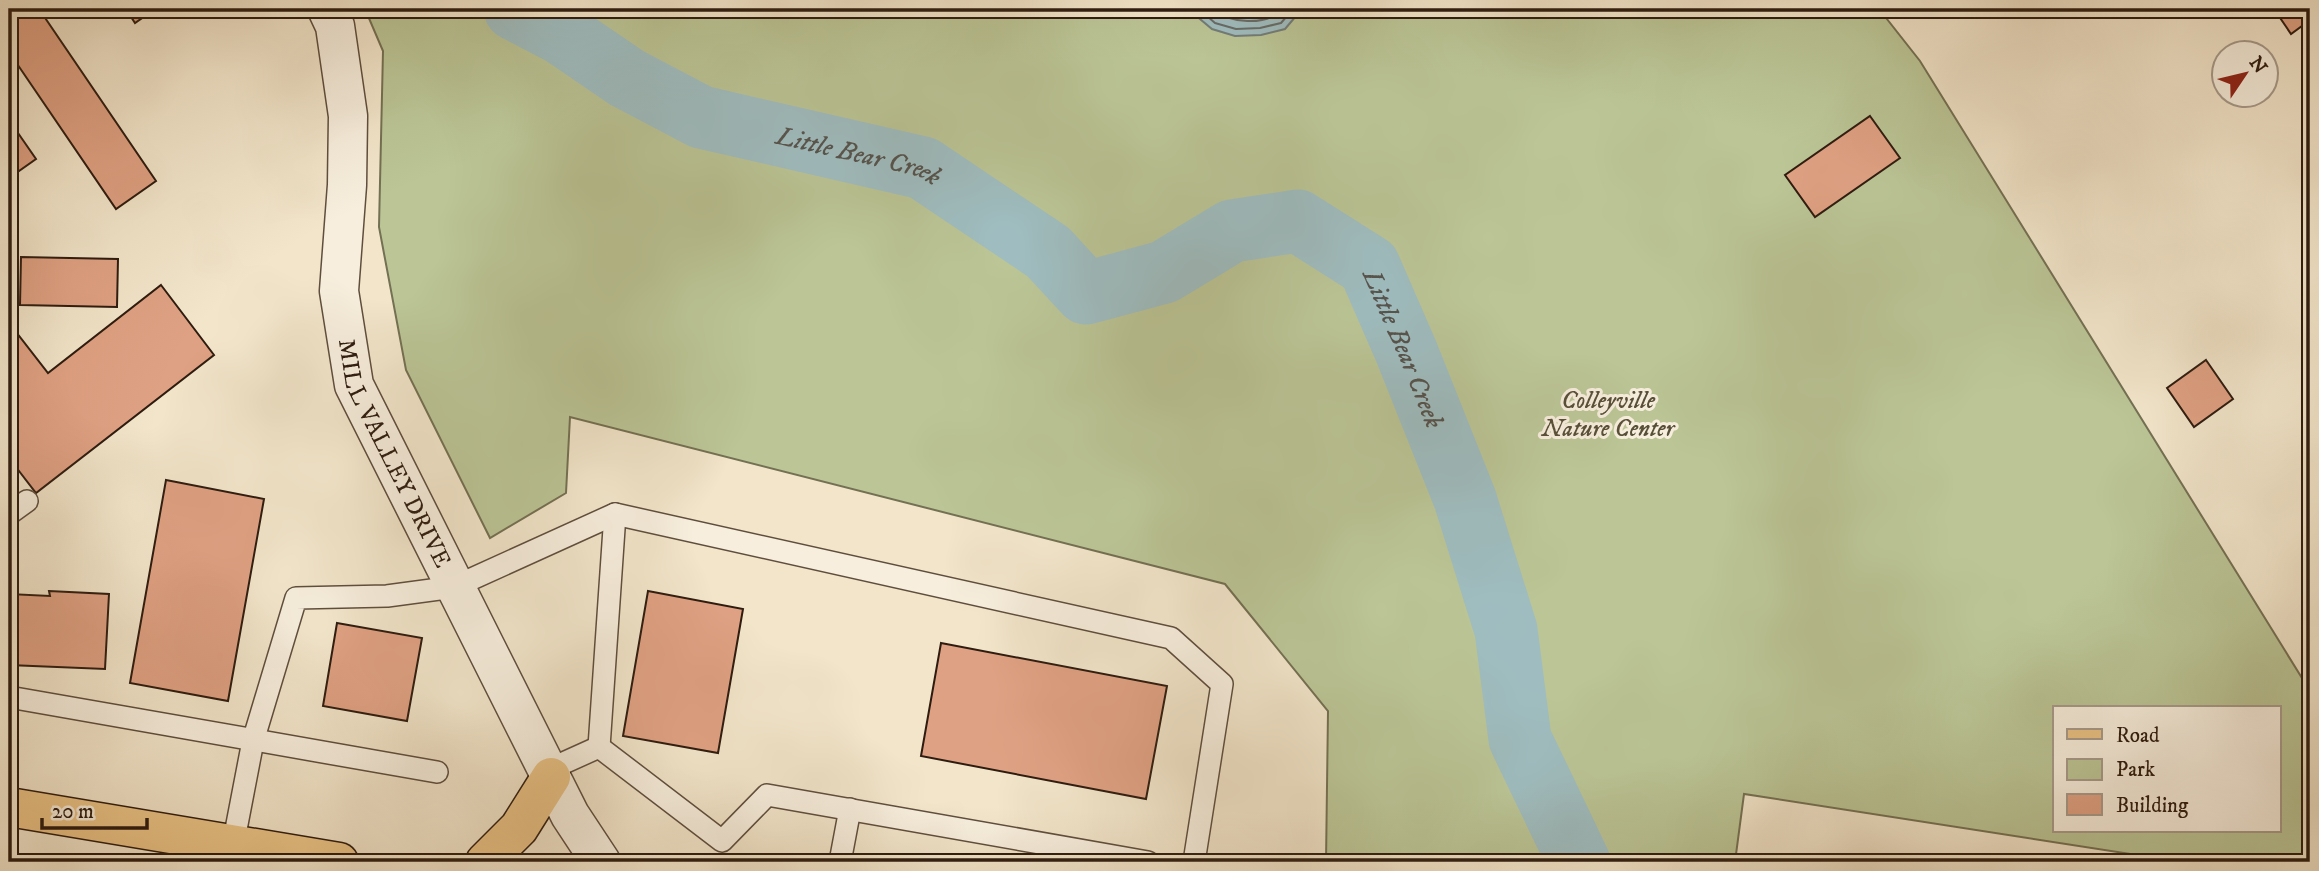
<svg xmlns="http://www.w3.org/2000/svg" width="2319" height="871" font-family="'IM FELL DW Pica',serif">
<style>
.green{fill:#bbc596;stroke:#747053;stroke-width:2;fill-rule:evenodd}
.water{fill:#9fbdc0;stroke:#727d7a;stroke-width:2}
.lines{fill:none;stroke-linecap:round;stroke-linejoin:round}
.shore{stroke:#666c68;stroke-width:2}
.river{stroke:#9fbdc0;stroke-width:63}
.building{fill:#dfa183;stroke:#2e1c10;stroke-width:2}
.lane-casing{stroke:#5f4e3e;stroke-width:24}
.street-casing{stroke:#5f4e3e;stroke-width:41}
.primary-casing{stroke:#2e1c10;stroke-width:41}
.lane{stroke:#f7eedd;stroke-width:21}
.street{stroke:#f7eedd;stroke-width:38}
.primary{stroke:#e9c285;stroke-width:38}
.labels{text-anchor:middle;stroke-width:6;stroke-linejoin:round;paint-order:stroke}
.park-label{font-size:24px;font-style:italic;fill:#584f38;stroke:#f7eedd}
.street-label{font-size:24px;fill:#2e1c10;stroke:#f7eedd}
.water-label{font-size:26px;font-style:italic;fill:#56544e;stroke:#f7eedd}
</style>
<rect width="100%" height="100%" fill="#f2e5ca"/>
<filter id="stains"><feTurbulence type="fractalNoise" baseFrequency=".00286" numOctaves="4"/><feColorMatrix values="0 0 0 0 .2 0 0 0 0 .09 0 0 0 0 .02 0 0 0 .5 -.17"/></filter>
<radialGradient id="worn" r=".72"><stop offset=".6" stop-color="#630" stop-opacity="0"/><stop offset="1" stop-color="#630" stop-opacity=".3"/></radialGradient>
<!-- green -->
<path class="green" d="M365,9H1879L1920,61L2310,691V843L2300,862H2182L1744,794L1735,862H1326L1328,711L1225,584L570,417L566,493L490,538L406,370L379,227L383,51ZM2055,708H2279V831H2055Z"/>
<!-- water -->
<polygon class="water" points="1188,9 1302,9 1285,29 1261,35 1235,36 1212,29"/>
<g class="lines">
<!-- shore -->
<g class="shore">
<polyline points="1199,9 1215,23 1236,29 1260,28 1281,23 1293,9"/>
<path d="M1212,9C1228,23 1267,27 1281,9"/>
</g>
<!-- river -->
<path class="river" id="s1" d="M515,9L561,33L627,78L701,117L923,168L1048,252L1086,293L1164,272L1232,231L1298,221L1369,266L1406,351L1465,499L1506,630L1520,739L1579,862"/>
</g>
<!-- building -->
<g class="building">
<polygon points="9,9 39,9 156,181 116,209 9,52"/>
<polygon points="126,9 155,9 135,23"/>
<polygon points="2274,9 2310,9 2310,20 2291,34"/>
<polygon points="1870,116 1900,158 1815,217 1785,175"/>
<polygon points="9,120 36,159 9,178"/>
<polygon points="21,257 118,259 117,307 20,305"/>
<polygon points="161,285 214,355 36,493 9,458 9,323 48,373"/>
<polygon points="2206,360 2233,399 2194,427 2167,388"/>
<polygon points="166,480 264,499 228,701 130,683"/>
<polygon points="49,591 109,594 105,669 9,665 9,594 50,596"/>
<polygon points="648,591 743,609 718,753 623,736"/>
<polygon points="337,623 422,638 407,721 323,706"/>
<polygon points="941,643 1167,686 1146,799 921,756"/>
</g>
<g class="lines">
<!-- lane casing -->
<g class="lane-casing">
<g id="lane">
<polyline points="9,514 27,501"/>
<polyline points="9,697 437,772"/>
<polyline points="599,747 615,514"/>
<polyline points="548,770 599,747 722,841 767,795 1148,862"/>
<polyline points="233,845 253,741 296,598 387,596 454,587 615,514 1171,638 1222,684 1194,862"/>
<polyline points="840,862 850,809"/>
</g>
</g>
<!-- street casing -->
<g class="street-casing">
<g id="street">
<path id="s2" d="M327,9L335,26L348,116L347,185L339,291L354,385L570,815L601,862"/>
</g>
</g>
<!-- primary casing -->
<g class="primary-casing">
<g id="primary">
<polyline points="9,807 339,862"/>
<polyline points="485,862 519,828 551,777"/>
</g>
</g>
<!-- lane -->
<use href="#lane" class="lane"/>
<!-- street -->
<use href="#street" class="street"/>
<!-- primary -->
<use href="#primary" class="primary"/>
</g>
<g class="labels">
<!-- park labels -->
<g class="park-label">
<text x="1608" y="408">Colleyville<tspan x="1608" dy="28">Nature Center</tspan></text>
</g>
<!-- street labels -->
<g class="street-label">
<text dy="8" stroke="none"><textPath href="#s2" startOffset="458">MILL VALLEY DRIVE</textPath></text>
</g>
<!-- water labels -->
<g class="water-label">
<text dy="9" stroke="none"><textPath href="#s1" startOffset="378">Little Bear Creek</textPath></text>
<text dy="9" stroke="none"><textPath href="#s1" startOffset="1050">Little Bear Creek</textPath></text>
</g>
</g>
<!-- margin -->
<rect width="2319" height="871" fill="none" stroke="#f2e5ca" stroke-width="35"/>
<rect x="10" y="10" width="2298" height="850" fill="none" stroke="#2e1c10" stroke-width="3.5"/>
<rect x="18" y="18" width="2284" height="836" fill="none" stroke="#2e1c10" stroke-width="2"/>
<!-- legend -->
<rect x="2053" y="706" width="228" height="126" fill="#f7eedd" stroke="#a79a8b" stroke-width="2"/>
<rect x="2067" y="729" width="35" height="10" fill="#e9c285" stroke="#a79a8b" stroke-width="2"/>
<text x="2116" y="742" font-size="21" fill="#2e1c10">Road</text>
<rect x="2067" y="759" width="35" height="21" fill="#bbc596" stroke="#a79a8b" stroke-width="2"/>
<text x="2116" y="776" font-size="21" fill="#2e1c10">Park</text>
<rect x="2067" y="794" width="35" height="21" fill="#dfa183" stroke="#a79a8b" stroke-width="2"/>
<text x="2116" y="812" font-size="21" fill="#2e1c10">Building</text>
<!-- north arrow -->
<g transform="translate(2245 74) rotate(55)"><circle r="33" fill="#f7eedd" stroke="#a79a8b" stroke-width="2"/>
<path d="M0-5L12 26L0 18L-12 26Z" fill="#8f2418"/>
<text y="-10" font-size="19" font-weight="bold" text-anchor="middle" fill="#2e1c10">N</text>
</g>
<!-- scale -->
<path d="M42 818v10h105v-10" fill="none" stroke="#2e1c10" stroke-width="3.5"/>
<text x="52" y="818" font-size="21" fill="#2e1c10" stroke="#f7eedd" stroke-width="5" paint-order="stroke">20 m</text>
<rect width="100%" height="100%" filter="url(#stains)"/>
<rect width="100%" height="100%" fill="url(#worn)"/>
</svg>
